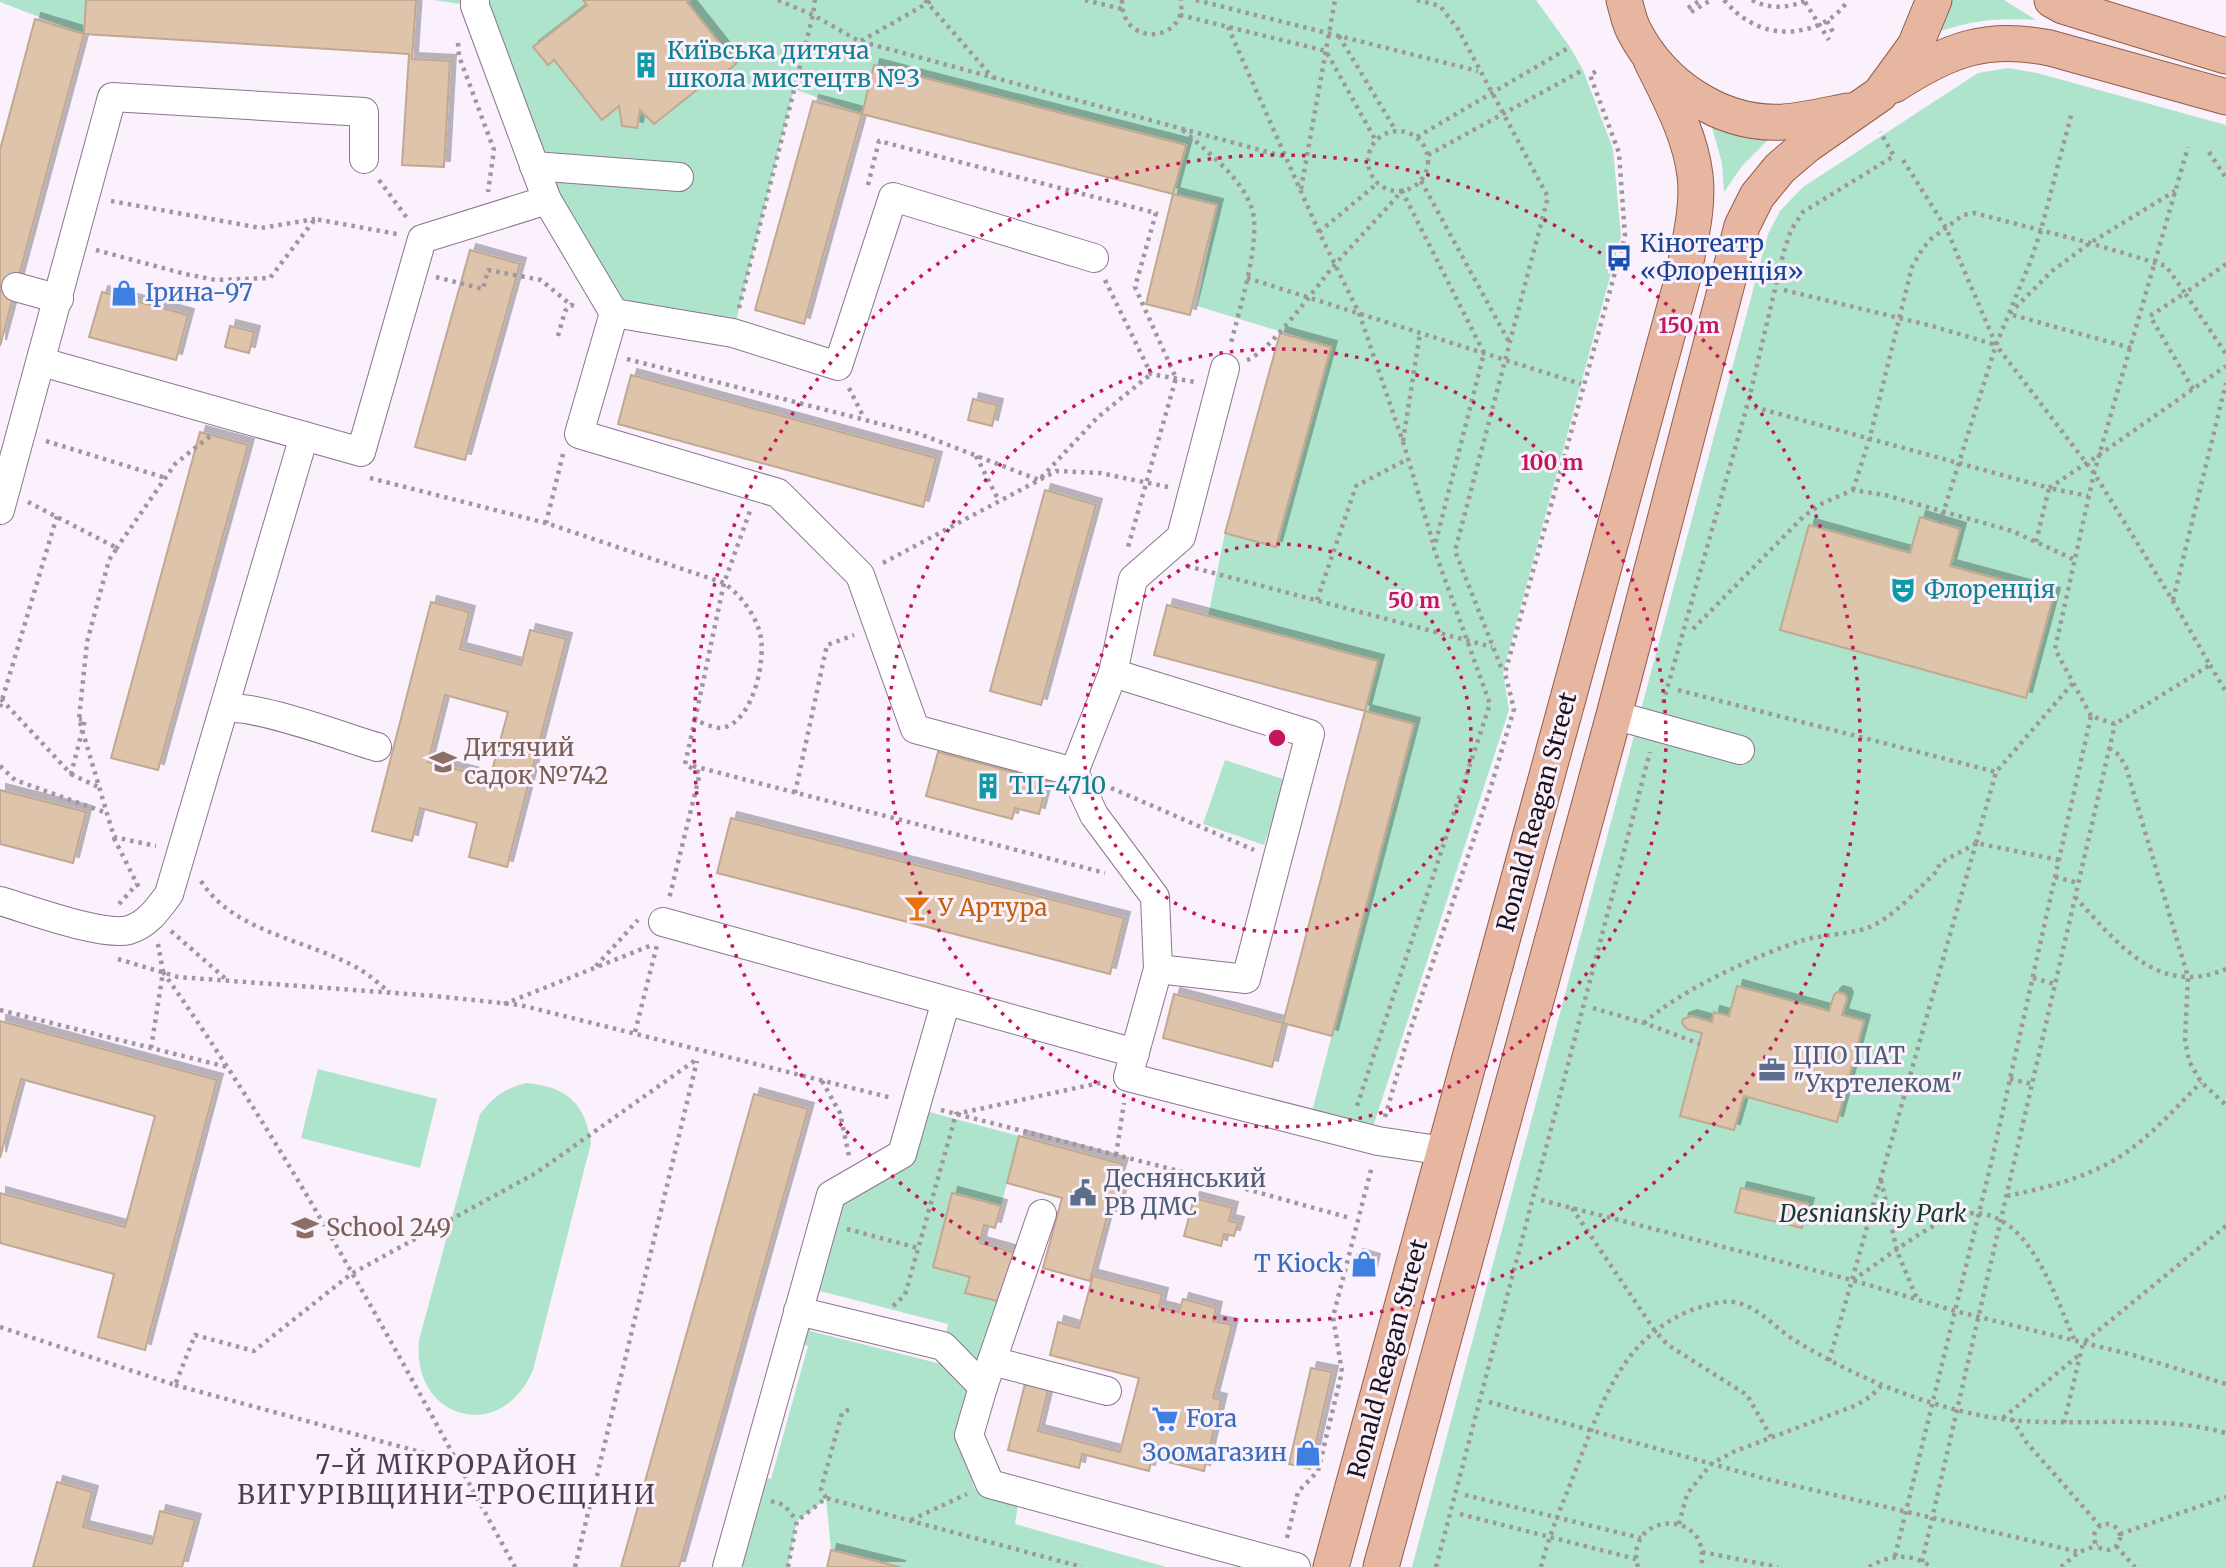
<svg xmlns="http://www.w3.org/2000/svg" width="2226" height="1567" font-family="Merriweather,serif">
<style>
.green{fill:#aee4cb}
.building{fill:#dec4ab;stroke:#c2a891;stroke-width:2;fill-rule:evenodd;filter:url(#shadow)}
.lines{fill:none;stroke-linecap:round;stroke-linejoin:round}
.minor-casing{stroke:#8a758e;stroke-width:30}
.major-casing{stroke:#945d49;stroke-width:37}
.path{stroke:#9f96a0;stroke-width:4.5;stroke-dasharray:3.5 5;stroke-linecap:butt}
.minor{stroke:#fff;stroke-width:28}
.major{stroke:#e6b6a0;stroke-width:35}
.ring{fill:none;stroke:#c2185b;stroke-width:3.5;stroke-dasharray:3.5 7}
.labels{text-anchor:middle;stroke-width:6;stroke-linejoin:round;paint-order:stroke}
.culture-label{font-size:24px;fill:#0d838f;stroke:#faf1fc;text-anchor:start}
.transit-label{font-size:24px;fill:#164399;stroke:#faf1fc;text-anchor:start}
.shop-label{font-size:24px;fill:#366cbe;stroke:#faf1fc;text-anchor:start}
.education-label{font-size:24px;fill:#785e54;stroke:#faf1fc;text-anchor:start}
.street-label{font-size:24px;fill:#1b131c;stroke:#faf1fc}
.food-label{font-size:24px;fill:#c56008;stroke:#faf1fc;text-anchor:start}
.service-label{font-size:24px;fill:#4e5e75;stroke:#faf1fc;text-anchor:start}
.park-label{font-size:24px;font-style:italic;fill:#173b2d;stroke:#faf1fc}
.neighbourhood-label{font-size:26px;letter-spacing:2px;fill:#4f3c52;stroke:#faf1fc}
.centre{fill:#c2185b;stroke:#faf1fc;stroke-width:3.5}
.ring-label{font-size:21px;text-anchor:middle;font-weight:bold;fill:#c2185b;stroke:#faf1fc;stroke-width:6;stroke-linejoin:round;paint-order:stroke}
</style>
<defs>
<filter id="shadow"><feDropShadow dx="6" dy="-6" stdDeviation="0" flood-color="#0004"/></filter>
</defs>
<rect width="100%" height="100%" fill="#faf1fc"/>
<!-- green -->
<g class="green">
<polygon points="0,0 86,0 84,34 0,2"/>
<polygon points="433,0 1536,0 1570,47 1583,70 1613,149 1621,236 1503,672 1509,710 1369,1139 1309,1123 1413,724 1365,711 1378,661 1208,616 1225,533 1277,547 1331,347 1197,306 1217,205 1173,194 1186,145 874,65 862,114 794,89 733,333 614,313 475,6"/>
<path d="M1946,0H2004L2036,20C1992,18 1974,20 1932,34Z"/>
<polygon points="2008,68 2037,73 2226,125 2226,1567 1412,1567 1768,234 1780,211 1803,187 1978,73"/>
<polygon points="1709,117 1777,131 1742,166 1724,192 1722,163"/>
<polygon points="1225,760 1286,780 1264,845 1203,824"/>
<polygon points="318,1069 437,1099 420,1168 301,1138"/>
<path d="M527,1083C568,1087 585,1104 591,1143L533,1370C502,1444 411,1421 419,1340L480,1114C494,1096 505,1088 527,1083Z"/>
<polygon points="922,1110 1019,1136 1001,1206 953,1193 933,1267 970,1277 966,1292 1005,1303 979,1368 945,1341 948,1324 820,1291 815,1310 804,1306 834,1200 905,1158"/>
<polygon points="813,1317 810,1331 949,1366 973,1390 958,1438 975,1490 983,1487 1019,1499 1015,1524 1166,1567 900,1567 831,1550 826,1499 797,1521 788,1567 734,1567 756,1476 771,1479 808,1346 793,1341"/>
</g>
<!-- building -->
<g class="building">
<polygon points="86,0 416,0 412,59 450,61 444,167 402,165 409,54 84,34"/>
<polygon points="583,0 690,0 687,2 736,64 714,81 712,78 654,124 640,110 637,128 622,126 619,106 602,120 554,60 548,65 533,47 587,5"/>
<polygon points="35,19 84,34 0,346 0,150"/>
<polygon points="874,65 1186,145 1173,194 862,114"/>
<polygon points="813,101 862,114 804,324 755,310"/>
<polygon points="1173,194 1217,205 1190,315 1146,304"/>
<polygon points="470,250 520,264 465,460 415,447"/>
<polygon points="102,292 188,315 176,360 89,337"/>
<polygon points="230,326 254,332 249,353 225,347"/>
<polygon points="1280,333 1331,347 1276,547 1225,533"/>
<polygon points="631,375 936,458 923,507 618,424"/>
<polygon points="973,399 997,405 992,426 968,420"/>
<polygon points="200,432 248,445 158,770 111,758"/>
<polygon points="1045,490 1096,505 1041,705 990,691"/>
<polygon points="1920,517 1960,529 1950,566 2054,594 2026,698 1780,630 1809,525 1910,553"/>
<path d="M431,602L469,612L460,649L521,665L530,630L566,639L507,867L469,857L477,823L420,808L412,841L372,831ZM445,695L508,712L490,778L428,762Z"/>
<polygon points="1167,605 1378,661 1365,711 1154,655"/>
<polygon points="1365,711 1414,724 1332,1036 1283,1023"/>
<polygon points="938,752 1024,775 1026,765 1050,771 1039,814 1015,808 1012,819 926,796"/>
<polygon points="0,790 86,812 73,863 0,844"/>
<polygon points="731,818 1124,918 1110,974 717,873"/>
<polygon points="1737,986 1829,1011 1834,995 1837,992 1845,994 1847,998 1842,1015 1864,1021 1837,1122 1744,1096 1734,1130 1680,1116 1702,1033 1687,1029 1682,1023 1683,1019 1691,1016 1712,1022 1714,1012 1729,1016"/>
<polygon points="1174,994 1283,1023 1272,1067 1163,1038"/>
<polygon points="0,1021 217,1080 145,1350 98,1337 114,1274 0,1243 0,1193 125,1227 155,1116 21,1079 0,1158"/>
<polygon points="754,1094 808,1109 679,1567 621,1567"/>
<polygon points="1019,1136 1122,1164 1115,1188 1122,1190 1119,1200 1116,1211 1109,1209 1090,1281 1043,1268 1062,1198 1007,1183"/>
<polygon points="1741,1188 1808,1204 1802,1228 1735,1212"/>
<polygon points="952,1193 1001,1206 995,1228 984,1225 980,1243 1017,1253 1005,1303 965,1293 970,1277 933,1267"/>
<polygon points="1194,1198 1232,1208 1229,1221 1238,1223 1234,1236 1224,1234 1221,1246 1184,1236"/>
<polygon points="1357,1255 1374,1260 1371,1273 1353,1268"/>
<polygon points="1093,1276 1162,1294 1159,1307 1179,1312 1183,1299 1216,1308 1213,1321 1232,1325 1213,1398 1221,1400 1204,1471 1152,1458 1149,1471 1082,1454 1079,1468 1008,1450 1025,1384 1048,1390 1038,1431 1120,1452 1139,1378 1050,1355 1058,1322 1079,1328"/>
<polygon points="1311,1368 1332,1372 1310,1469 1289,1464"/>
<polygon points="57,1482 92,1492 83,1527 152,1544 160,1511 195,1520 182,1567 33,1567"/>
<polygon points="831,1550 900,1567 827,1567"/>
</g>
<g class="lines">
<!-- minor casing -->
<g class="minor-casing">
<g id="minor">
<polyline points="475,0 475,6 547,200 614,313 579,434 778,493 860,575 915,729 1074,772"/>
<polyline points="534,166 679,177"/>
<polyline points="16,287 59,299"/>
<polyline points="614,313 733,333 838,366 893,197 1094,258"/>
<polyline points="42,362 361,452 422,239 547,200"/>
<polyline points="1225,368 1181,537 1133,579 1113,673 1074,772 1094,815 1155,897 1158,969 1128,1077 1378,1141 1445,1151"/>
<polyline points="0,510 112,97 364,112 364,159"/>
<polyline points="1113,673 1310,734 1246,979 1158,969"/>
<path d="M224,709C250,702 346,738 377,747"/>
<polyline points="1614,715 1740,750"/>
<path d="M0,901C28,909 103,937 129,930C148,924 158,909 169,894L304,436"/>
<polyline points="663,922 1135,1053"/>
<polyline points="798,1311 943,1346 983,1387 969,1435 990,1484 1296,1567"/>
<polyline points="992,1361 1107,1391"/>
<polyline points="983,1387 1042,1214"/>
<polyline points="727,1567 831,1195 902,1154 946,1001"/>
</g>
</g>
<!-- major casing -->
<g class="major-casing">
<g id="major">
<path d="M1624,0C1627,10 1629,22 1634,31C1662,85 1721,126 1784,122C1805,120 1827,115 1848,111"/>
<polyline points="2052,0 2063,6 2226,56"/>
<path d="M1894,85C1948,50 1986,35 2050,48L2226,97"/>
<path d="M1331,1567L1683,277C1689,244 1699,208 1695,175C1690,134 1669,97 1651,60"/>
<polyline points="1381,1567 1614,715 1742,226 1757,196 1780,168 1807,145 1880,94 1915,46 1934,0"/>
</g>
</g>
<!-- path -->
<g class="path">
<polyline points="778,0 813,15 859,41 1286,157"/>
<polyline points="925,0 993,78"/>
<polyline points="1085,0 1122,9"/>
<path d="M1122,0C1120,47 1187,44 1181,0"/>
<polyline points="1196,0 1478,71"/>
<polyline points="1417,0 1440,6 1458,29 1548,197 1455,551 1503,672"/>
<path d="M1724,0C1733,10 1741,18 1754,24C1784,40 1830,30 1848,0"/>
<path d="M1752,0C1770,10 1789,8 1807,0"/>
<polyline points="1805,2 1829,40"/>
<polyline points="1688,8 1701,0"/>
<polyline points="1691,12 1711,0"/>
<polyline points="1180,15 1326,51 1376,141"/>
<polyline points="1827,21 1834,34"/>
<polyline points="1228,27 1319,232 1359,313 1404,445 1434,546"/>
<polyline points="1339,36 1396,131"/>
<polyline points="861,41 933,0"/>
<polyline points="458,43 459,56 494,150 488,192"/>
<path d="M1183,130C1207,152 1239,175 1251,206C1263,235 1239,311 1231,343"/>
<circle cx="1398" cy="161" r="30"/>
<polyline points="1417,137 1570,47"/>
<polyline points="2209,152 2226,178"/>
<polyline points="1428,155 1583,70"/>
<polyline points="379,180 407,218"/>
<polyline points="1421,181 1509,342"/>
<polyline points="868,185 879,141 1156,213 1135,287 1176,378 1128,547"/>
<polyline points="1301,189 1335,0"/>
<polyline points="111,201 261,228 315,219"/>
<polyline points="1319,232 1378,183"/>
<polyline points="96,250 185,274 216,280 270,278 315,219 397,234"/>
<polyline points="436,277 483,289 488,270 541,280 571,305"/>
<polyline points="1247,278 1581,384"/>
<polyline points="1105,280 1151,374 1195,382"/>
<polyline points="1784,290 1932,326 1996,345"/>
<polyline points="739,308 813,15 815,0"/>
<polyline points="558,336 565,311 571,305 578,307"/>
<polyline points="2131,348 2009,314 2052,271 2090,243 2175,191"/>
<polyline points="627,359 920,434 1039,480 1098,417 1151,374"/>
<path d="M1247,360C1269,353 1315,288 1332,268C1355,242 1379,217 1402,191L1484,353L1434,549L1490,704L1356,1109"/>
<polyline points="849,388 864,418"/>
<polyline points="2193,389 2150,316 2185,293 2226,354"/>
<polyline points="1754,407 2049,488 2099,455 2226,366"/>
<polyline points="46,441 166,478"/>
<polyline points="1403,441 1420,333"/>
<path d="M563,454L546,523L724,583C739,594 753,611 759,630C768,654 754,724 721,728C713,728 703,723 695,720L685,764L700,773L669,899"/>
<polyline points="976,456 999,501"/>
<polyline points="370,478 546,523"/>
<polyline points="1853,490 1870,437 1912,267 1923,248 1931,239 1963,215 1974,213 2090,243 2166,266 2185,293 2226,264"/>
<polyline points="28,502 117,548 109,560 87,642 79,719 114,837 156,846"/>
<polyline points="1940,523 1996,345 2031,260 2041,230 2072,112"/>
<polyline points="2036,542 2049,488 2088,496"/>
<polyline points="116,549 175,464 210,436"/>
<polyline points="883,563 1056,471 1100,473 1168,487"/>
<polyline points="1187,566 1492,647"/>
<polyline points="1317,600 1356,486 1408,459"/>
<polyline points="2173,600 2226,383"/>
<polyline points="1693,629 1804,516 1823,503 1853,490 1885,495 2012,531 2073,559"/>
<polyline points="2210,665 2226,692"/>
<polyline points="1678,690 1996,772"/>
<polyline points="1,699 71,774 85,720 79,719"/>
<polyline points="1663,703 1749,399 1784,251 1791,230 1803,212 1894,156 1880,132"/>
<polyline points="0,707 57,516"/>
<polyline points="2091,716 2055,649 2094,473 2188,147"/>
<polyline points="695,720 724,583 750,511"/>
<polyline points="2109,748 2119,755 2126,767 2188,977 2185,1040 2189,1061 2201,1082 2226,1105"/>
<polyline points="0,766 15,780 104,812"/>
<polyline points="693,766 1105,873"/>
<polyline points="71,774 98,787"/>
<polyline points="1111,788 1254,850"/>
<polyline points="795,793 827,645 854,635"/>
<polyline points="114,838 140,890"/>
<polyline points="2059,860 1976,843 1996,772 2073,683"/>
<polyline points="2055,877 2078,883"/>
<path d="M201,881C235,935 314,940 364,972C373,978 381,986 390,992"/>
<path d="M2075,897C2117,942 2157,998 2226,969"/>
<polyline points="119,904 137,884"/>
<polyline points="171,931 227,980"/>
<polyline points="118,959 178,977 435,996 520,1005 892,1098"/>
<polyline points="596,966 638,920"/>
<path d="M163,972C296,1160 404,1366 515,1567"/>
<polyline points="2033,978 2055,984"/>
<polyline points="504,1004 652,945"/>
<polyline points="1593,1008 1644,1023 1700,1044"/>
<polyline points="0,1010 227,1067"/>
<path d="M1644,1023C1679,991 1758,954 1804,940C1825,934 1847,935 1867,928C1891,920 1919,888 1937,871L1940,863L1975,844"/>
<polyline points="635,1032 657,945"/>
<polyline points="151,1048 163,972 158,944"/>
<polyline points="2010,1079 2032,1084"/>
<polyline points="822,1081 840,1113 849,1156"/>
<polyline points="941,1110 1210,1179 1350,1218"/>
<polyline points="1385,1117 1408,1037 1490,790 1514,709 1505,673 1625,236 1619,153 1590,75 1600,69"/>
<polyline points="1116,1155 1124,1103"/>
<polyline points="1881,1180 1897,1251 1917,1299"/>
<path d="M2007,1196C2050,1187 2095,1176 2131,1149C2157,1129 2179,1105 2201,1082"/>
<polyline points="1541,1200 1852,1280 1955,1311 2133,1355 2226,1384"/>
<polyline points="1572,1208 1655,1331 1668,1345 1747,1395 1771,1437"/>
<polyline points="847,1229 918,1248"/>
<path d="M1853,1280C1880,1262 1914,1235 1943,1221C2021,1184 2051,1288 2075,1341"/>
<polyline points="893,1306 905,1295 956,1114 1104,1082"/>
<polyline points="0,1327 175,1385 195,1335 254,1351 351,1274 536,1173 697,1059"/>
<polyline points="1829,1361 1976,843"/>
<polyline points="175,1385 457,1462"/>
<polyline points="1489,1402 1766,1479 2079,1552"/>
<polyline points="2003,1418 2080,1354"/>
<polyline points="2012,1419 2027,1443 2100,1526"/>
<polyline points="2064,1423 2083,1343 2226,1226"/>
<polyline points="1465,1495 1641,1538"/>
<polyline points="826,1498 821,1489 842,1413 850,1409"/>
<polyline points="771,1501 784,1505 797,1521"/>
<polyline points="1460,1514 1636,1559"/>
<polyline points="911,1520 967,1494"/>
<polyline points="1679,1524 1687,1494 1711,1464 1733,1452 1857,1405 1871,1396 1881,1386"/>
<circle cx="2107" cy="1537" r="13"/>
<polyline points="2120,1534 2226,1497"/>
<polyline points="1287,1538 1298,1492 1318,1471 1342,1372 1333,1317 1372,1166"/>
<polyline points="2116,1546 2135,1567"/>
<polyline points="1702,1552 1778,1567"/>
<polyline points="1895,1556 1991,1164 2091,716 2115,724 2210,665 2173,601 2094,473 1996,345 1946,228 1903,160"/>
<polyline points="1922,1562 2115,724"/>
<polyline points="575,1567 697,1061"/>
<polyline points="788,1567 797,1521 826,1498 1082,1567"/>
<polyline points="1436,1567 1650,752"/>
<path d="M1541,1567C1548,1538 1560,1510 1571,1482C1588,1440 1603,1390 1632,1354C1649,1333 1675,1314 1701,1307C1714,1303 1729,1299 1742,1304C1764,1312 1779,1332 1799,1343C1857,1377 1908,1399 1974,1414C2057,1433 2144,1410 2226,1433"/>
<path d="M1638,1567C1622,1512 1713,1506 1701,1567"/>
<path d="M1869,1567C1888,1555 1912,1552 1931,1567"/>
<polyline points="2061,1567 2079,1552 2098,1545"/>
</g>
<!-- minor -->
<use href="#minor" class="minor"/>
<!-- major -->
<use href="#major" class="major"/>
</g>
<!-- distance rings -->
<g class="ring">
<circle cx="1277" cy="738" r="194"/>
<circle cx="1277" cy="738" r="389"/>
<circle cx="1277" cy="738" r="583"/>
</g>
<!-- icons -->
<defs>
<g id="building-bare" transform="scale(2.1)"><path d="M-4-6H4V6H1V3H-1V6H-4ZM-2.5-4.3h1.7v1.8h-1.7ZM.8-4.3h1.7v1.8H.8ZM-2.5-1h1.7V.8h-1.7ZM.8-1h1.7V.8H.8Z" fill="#0f9aa8" stroke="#faf1fc" stroke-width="2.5" paint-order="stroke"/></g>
<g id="bus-bare" transform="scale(2.1)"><path d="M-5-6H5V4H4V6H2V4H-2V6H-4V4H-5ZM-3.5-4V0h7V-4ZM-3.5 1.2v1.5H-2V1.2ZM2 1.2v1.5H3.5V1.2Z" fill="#1a4fb4" stroke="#faf1fc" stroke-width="2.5" paint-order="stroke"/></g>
<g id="shop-bare" transform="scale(2.1)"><path d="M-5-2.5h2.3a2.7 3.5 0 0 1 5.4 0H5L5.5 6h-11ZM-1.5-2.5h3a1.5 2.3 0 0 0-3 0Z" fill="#3f7fe0" stroke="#faf1fc" stroke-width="2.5" paint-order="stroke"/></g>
<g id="theatre-bare" transform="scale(2.1)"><path d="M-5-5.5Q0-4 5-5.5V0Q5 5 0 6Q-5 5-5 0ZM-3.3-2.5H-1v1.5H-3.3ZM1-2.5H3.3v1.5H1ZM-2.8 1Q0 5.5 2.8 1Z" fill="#0f9aa8" stroke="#faf1fc" stroke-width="2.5" paint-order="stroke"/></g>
<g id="school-bare" transform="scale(2.1)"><path d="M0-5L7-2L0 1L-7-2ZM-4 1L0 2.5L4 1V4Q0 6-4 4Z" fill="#8d6e63" stroke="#faf1fc" stroke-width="2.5" paint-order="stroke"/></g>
<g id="bar-bare" transform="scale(2.1)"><path d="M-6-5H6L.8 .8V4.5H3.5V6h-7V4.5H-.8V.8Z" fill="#e8710a" stroke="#faf1fc" stroke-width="2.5" paint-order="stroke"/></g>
<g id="office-bare" transform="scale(2.1)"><path d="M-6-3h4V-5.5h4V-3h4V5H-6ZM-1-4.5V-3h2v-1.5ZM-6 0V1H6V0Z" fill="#5c6f8a" stroke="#faf1fc" stroke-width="2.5" paint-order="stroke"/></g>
<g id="civic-bare" transform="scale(2.1)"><path d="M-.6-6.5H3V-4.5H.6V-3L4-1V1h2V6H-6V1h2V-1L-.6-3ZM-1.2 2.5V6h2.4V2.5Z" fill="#5c6f8a" stroke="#faf1fc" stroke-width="2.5" paint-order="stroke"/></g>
<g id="supermarket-bare" transform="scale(2.1)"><path d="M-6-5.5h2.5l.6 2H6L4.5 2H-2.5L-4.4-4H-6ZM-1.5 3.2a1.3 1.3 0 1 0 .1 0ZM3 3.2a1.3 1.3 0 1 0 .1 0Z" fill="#3f7fe0" stroke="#faf1fc" stroke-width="2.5" paint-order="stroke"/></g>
</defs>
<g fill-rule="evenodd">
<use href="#building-bare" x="646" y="65"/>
<use href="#bus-bare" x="1619" y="258"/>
<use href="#shop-bare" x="124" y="293"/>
<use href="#theatre-bare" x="1903" y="590"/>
<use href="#school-bare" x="443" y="762"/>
<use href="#building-bare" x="988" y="786"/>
<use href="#bar-bare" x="917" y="908"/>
<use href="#office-bare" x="1772" y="1070"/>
<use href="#civic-bare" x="1083" y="1193"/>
<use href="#school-bare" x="305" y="1228"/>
<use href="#shop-bare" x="1364" y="1264"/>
<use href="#supermarket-bare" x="1165" y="1419"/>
<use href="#shop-bare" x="1308" y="1453"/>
</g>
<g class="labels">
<!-- culture labels -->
<g class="culture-label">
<text x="667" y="59">Київська дитяча<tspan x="667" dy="28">школа мистецтв №3</tspan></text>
<text x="1924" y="598">Флоренція</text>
<text x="1009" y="794">ТП-4710</text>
</g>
<!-- transit labels -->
<g class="transit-label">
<text x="1640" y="252">Кінотеатр<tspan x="1640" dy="28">«Флоренція»</tspan></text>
</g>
<!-- shop labels -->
<g class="shop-label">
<text x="145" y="301">Ірина-97</text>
<text x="1343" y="1272" text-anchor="end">T Kiock</text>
<text x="1186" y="1427">Fora</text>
<text x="1287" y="1461" text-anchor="end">Зоомагазин</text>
</g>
<!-- education labels -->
<g class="education-label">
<text x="464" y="756">Дитячий<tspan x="464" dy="28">садок №742</tspan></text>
<text x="326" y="1236">School 249</text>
</g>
<!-- street labels -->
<g class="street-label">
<text transform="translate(1537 812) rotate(-75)" y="8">Ronald Reagan Street</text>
<text transform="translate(1388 1359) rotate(-75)" y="8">Ronald Reagan Street</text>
</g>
<!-- food labels -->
<g class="food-label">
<text x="938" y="916">У Артура</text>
</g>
<!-- service labels -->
<g class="service-label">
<text x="1793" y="1064">ЦПО ПАТ<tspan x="1793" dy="28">"Укртелеком"</tspan></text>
<text x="1104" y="1187">Деснянський<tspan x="1104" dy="28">РВ ДМС</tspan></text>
</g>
<!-- park labels -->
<g class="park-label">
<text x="1873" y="1222">Desnianskiy Park</text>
</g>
<!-- neighbourhood labels -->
<g class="neighbourhood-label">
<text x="447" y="1474">7-Й МІКРОРАЙОН<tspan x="447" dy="30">ВИГУРІВЩИНИ-ТРОЄЩИНИ</tspan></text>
</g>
</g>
<circle cx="1277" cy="738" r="10" class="centre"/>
<g class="ring-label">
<text x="1689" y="333">150 m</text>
<text x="1552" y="470">100 m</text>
<text x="1414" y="608">50 m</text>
</g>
</svg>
